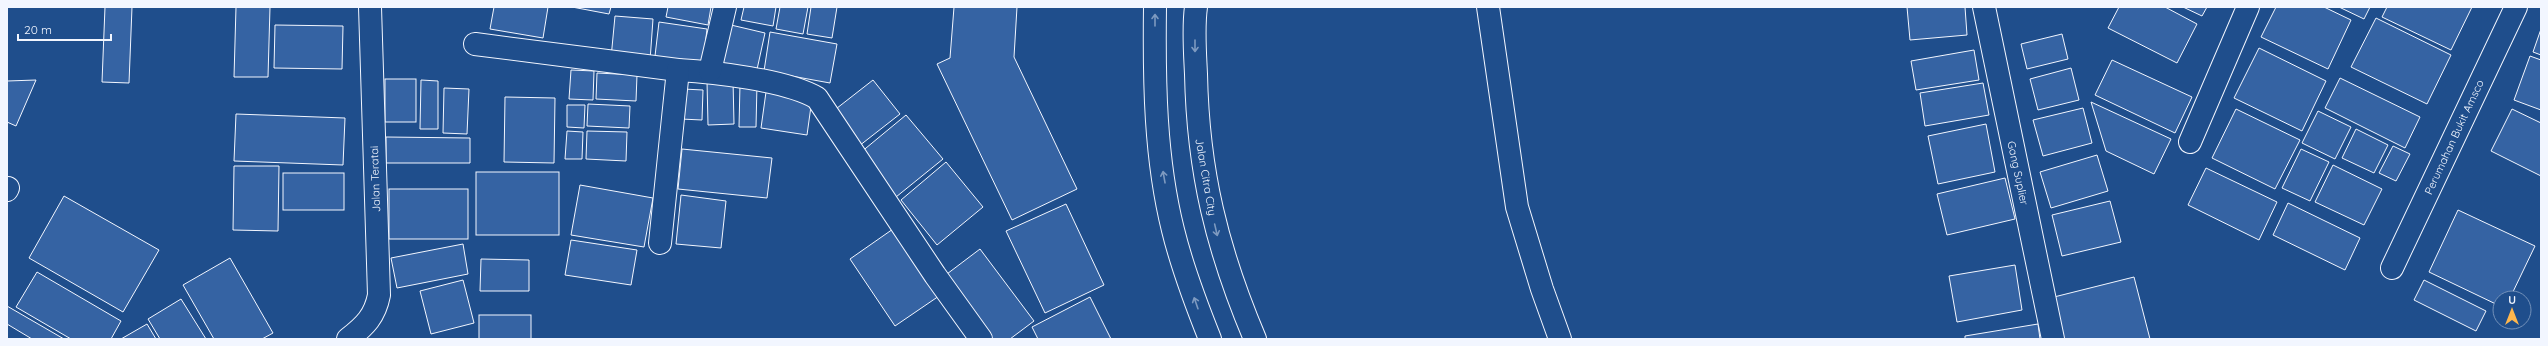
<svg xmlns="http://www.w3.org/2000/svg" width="2548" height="346" font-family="Quicksand,sans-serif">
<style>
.building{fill:#3563a3;stroke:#f2f6ff}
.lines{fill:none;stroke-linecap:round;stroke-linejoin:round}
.minor-casing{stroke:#f2f6ff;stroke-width:24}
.minor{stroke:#1f4e8c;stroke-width:22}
.oneway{stroke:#7e9ac0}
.labels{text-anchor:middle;stroke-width:3;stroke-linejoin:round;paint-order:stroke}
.street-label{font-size:11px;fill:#f2f6ff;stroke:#1f4e8c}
</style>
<rect width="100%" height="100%" fill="#1f4e8c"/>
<!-- building -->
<g class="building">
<polygon points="105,7 132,7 129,83 102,82"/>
<polygon points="236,7 270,7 268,77 234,77"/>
<polygon points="494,7 548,7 543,38 490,29"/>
<polygon points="572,7 611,7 609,14"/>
<polygon points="668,7 711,7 708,25 666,17"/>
<polygon points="744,7 776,7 773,26 741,20"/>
<polygon points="780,7 808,7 803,34 776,29"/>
<polygon points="811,7 837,7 832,38 807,34"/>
<polygon points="954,7 1017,7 1014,57 1077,189 1012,220 937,64 950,58"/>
<polygon points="1907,7 1965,7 1967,35 1910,40"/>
<polygon points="2119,7 2165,7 2197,24 2177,63 2108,28"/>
<polygon points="2183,7 2207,7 2202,16"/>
<polygon points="2276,7 2324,7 2351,20 2328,69 2261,37"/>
<polygon points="2339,7 2370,7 2364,19"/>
<polygon points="2387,7 2472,7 2451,50 2382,17"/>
<polygon points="615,16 653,19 650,61 611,58"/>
<polygon points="2376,18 2451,55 2427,104 2351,67"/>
<polygon points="659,22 707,29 703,63 655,56"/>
<polygon points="275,25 343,26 342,69 274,68"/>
<polygon points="731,25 765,33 756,74 722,67"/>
<polygon points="2541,29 2541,55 2533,52"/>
<polygon points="770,32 837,44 830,83 764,71"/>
<polygon points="2062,34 2068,59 2027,69 2021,44"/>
<polygon points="2259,48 2326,81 2302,131 2234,98"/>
<polygon points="1974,50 1979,80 1916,90 1911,61"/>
<polygon points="2530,56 2541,60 2541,110 2514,100"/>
<polygon points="2112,60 2192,97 2175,133 2095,95"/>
<polygon points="2071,68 2079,100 2038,110 2030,79"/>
<polygon points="571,70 594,71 593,100 569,99"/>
<polygon points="597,73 637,75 636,101 596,99"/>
<polygon points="2340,78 2420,117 2405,148 2325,108"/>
<rect x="385" y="79" width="31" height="43"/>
<polygon points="36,80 16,126 7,122 7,81"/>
<polygon points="421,80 438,81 438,129 420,129"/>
<polygon points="733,80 734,124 708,125 707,81"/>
<polygon points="873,80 900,114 859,146 832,112"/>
<polygon points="1983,83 1989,115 1925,126 1920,93"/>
<polygon points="740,84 757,84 756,127 739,127"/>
<polygon points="444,88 469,89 467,134 443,133"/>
<polygon points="683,89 703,90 702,120 681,119"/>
<polygon points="766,92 812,99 807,135 761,128"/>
<polygon points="505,97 555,98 554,163 504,162"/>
<polygon points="2091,102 2171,139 2154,174 2106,151"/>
<polygon points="588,104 630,106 629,128 587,126"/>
<polygon points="567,105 585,105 584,128 567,127"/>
<polygon points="2083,108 2092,143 2043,156 2033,120"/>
<polygon points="2236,109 2300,140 2275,189 2212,158"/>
<polygon points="2512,109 2541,123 2541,176 2491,151"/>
<polygon points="2318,111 2351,127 2335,159 2302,143"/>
<polygon points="236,114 345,118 343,165 234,161"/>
<polygon points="906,115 943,159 896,197 860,153"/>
<polygon points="1986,124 1995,172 1938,184 1928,136"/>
<polygon points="2356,129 2388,145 2374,173 2342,158"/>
<polygon points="567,131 583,132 582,159 565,159"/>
<polygon points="587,131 627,132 626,161 586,159"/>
<polygon points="386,137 470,138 470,163 386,163"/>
<polygon points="2393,146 2410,154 2396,181 2379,173"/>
<polygon points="682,149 772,158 767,198 678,189"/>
<polygon points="2301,149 2329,162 2310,201 2282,188"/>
<polygon points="2097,155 2108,191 2051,208 2040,172"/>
<polygon points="946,162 983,207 937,245 901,200"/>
<polygon points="2333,165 2382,189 2364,225 2315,202"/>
<polygon points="234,166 279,166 278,231 233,230"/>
<polygon points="2206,168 2277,202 2259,240 2188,205"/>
<rect x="476" y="172" width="83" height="63"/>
<rect x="283" y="173" width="61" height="37"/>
<polygon points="2005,178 2015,219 1947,235 1937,194"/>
<polygon points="580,185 653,198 644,247 571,235"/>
<rect x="389" y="189" width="79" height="50"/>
<polygon points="681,195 726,201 721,248 676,244"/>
<polygon points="64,196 159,250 123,312 29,258"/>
<polygon points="2110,201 2121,242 2062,256 2052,215"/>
<polygon points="2288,203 2360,238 2345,270 2273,235"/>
<polygon points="1066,204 1104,285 1045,313 1006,231"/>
<polygon points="2458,210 2535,246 2510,298 2500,298 2500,306 2429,272"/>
<polygon points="893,229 939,296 895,326 850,259"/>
<polygon points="571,240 637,250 631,285 565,275"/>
<polygon points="463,244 468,274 397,288 391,258"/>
<polygon points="980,249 1034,321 1010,339 989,339 943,277"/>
<polygon points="230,258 273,333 262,339 214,339 183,285"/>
<polygon points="481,259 529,260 529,291 480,291"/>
<polygon points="2015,265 2022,310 1957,322 1949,276"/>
<polygon points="37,272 121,321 111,339 71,339 16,307"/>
<polygon points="2134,277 2150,339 2061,339 2050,298"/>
<polygon points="463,280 474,323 431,334 420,291"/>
<polygon points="2424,280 2486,311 2476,331 2414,300"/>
<polygon points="1090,297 1111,339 1038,339 1032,327"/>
<polygon points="181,299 206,339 160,339 148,319"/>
<polygon points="7,306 64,339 32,339 7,324"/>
<rect x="479" y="315" width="52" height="24"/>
<polygon points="147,324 156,339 121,339"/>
<polygon points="2038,324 2040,339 1965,339 1965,336"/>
</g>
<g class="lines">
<!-- minor casing -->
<g class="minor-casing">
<g id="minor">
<path d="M1155,7C1154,81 1155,158 1173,230C1182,267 1196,304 1210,339"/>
<path d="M1196,7C1193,28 1195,52 1196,74C1198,172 1217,249 1255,339"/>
<polyline points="1488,7 1517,207 1542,289 1560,339"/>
<polyline points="1984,7 2053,339"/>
<path d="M475,44L678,70C714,72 786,80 817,98L935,275L981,339"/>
<polyline points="710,71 725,7"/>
<polyline points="2190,142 2248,7"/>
<polyline points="7,190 8,188"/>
<polyline points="660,243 678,70"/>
<polyline points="2392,268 2516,7"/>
<path d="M348,339C365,326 375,316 379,295L370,7"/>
</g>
</g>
<!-- minor -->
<use href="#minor" class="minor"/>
</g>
<!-- one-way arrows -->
<defs><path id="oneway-shaft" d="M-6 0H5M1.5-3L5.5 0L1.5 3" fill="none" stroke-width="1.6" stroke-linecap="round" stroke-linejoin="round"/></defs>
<g class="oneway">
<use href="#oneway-shaft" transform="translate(1155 20) rotate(-90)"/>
<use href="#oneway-shaft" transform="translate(1195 46) rotate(90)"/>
<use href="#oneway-shaft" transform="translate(1164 177) rotate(-100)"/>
<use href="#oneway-shaft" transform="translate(1216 230) rotate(77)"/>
<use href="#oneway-shaft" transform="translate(1196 303) rotate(-109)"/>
</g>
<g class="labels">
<!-- street labels -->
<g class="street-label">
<text transform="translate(2454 137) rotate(-65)" y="4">Perumahan Bukit Amsco</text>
<text transform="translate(2018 173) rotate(78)" y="4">Gang Suplier</text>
<text transform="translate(1206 177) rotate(80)" y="4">Jalan Citra City</text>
<text transform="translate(375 179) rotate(-92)" y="4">Jalan Teratai</text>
</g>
</g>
<!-- border -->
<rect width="2548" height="346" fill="none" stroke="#f2f6ff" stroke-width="16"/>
<!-- north arrow -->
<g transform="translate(2512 310)"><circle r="19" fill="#1f4e8c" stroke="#7391ba"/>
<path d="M0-3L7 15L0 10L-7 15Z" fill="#ffb74d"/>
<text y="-6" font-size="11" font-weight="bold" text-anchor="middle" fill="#f2f6ff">U</text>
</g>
<!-- scale -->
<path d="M18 34v6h93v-6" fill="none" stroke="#f2f6ff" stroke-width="2"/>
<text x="24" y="34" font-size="12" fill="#f2f6ff" stroke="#1f4e8c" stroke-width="3" paint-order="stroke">20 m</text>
</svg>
